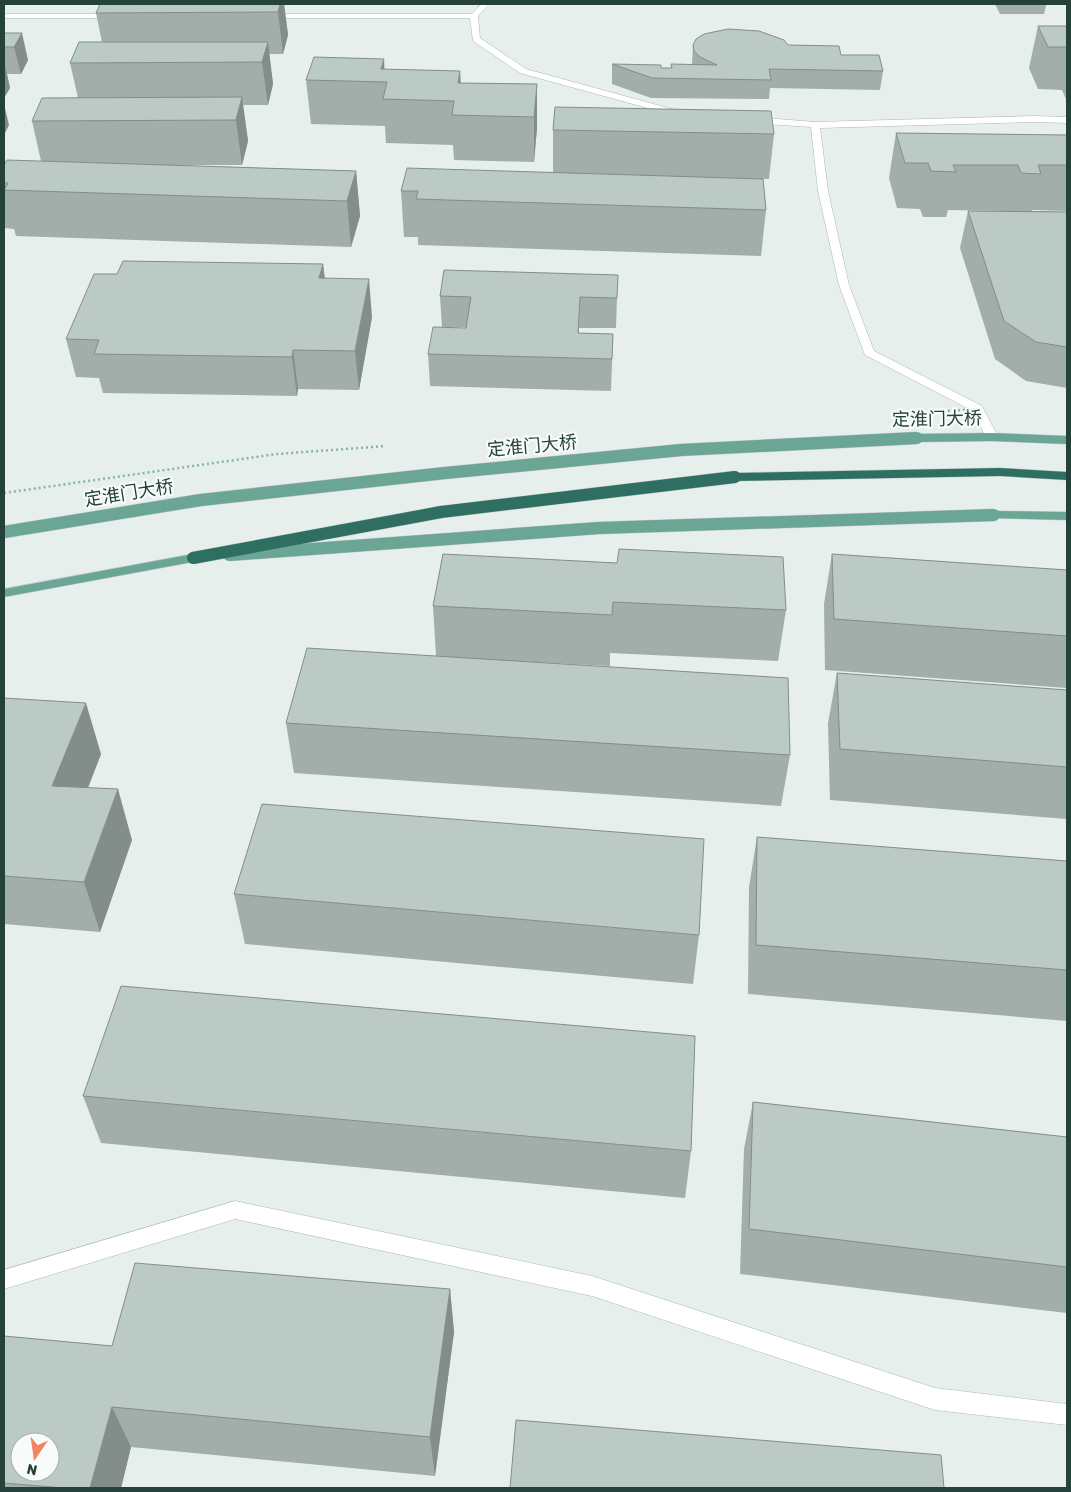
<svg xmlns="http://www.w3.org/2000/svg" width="1071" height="1492" font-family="Rubik,'Noto Sans SC',sans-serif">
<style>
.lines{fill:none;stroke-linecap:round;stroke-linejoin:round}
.minor-casing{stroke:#a8b8b2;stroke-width:1}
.major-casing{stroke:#c2cac8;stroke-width:1}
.highway-casing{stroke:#c2cac8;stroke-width:1}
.minor{fill:#fff;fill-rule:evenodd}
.major{fill:#6aa596;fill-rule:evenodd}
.highway{fill:#2f6f62;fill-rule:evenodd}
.major-bridge-casing{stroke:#c2cac8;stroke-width:13;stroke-linecap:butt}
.highway-bridge-casing{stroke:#c2cac8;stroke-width:13;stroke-linecap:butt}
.path-bridge{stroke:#86b3a5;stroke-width:2.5;stroke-dasharray:2 3;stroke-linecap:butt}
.major-bridge{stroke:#6aa596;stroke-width:12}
.highway-bridge{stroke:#2f6f62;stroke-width:12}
.wall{fill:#a1aea9}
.shaded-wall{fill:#838d89}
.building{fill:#bbcac4;stroke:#838d89;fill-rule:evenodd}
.labels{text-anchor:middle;stroke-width:4.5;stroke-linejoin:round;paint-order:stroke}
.street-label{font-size:18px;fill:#24423a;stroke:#f7fbf9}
</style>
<rect width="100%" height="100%" fill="#e6efeb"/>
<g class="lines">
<!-- minor casing -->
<g class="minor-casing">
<g id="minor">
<polygon points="481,4 489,4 478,16 480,38 526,69 679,111 681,113 676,116 673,115 520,73 473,41 470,18 266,18 262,16 266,14 472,14"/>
<polygon points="4,14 118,14 122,16 118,18 4,18"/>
<polygon points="1034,116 1067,117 1067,123 1034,122 820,128 828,191 849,285 874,351 982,406 998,437 992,441 986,437 973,411 865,355 839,285 818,191 811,127 752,123 747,120 752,117 815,122"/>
<polygon points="235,1201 592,1276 935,1388 1067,1404 1067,1425 935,1410 592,1296 235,1219 4,1289 4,1270"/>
</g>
</g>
<!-- major casing -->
<g class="major-casing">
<g id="major">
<polygon points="992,433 1067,436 1067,444 992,441 917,442 911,438 917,434"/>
<polygon points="994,511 1067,512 1067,520 989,518 988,515"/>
<polygon points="193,554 198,555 200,558 198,561 4,597 4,589"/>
</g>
</g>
<!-- highway casing -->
<g class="highway-casing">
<polygon id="highway" points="1000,468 1067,472 1067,480 1000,476 735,481 729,477 735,473"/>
</g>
<!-- minor -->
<use href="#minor" class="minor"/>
<!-- major -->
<use href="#major" class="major"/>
<!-- highway -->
<use href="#highway" class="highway"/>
<!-- major-bridge casing -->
<g class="major-bridge-casing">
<g id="major-bridge">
<polyline points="4,532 201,500 445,473 681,450 917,438"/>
<polyline points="229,555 599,528 994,515"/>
</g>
</g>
<!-- highway-bridge casing -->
<g class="highway-bridge-casing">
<polyline id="highway-bridge" points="193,558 441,512 735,477"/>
</g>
<!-- path-bridge -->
<g class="path-bridge">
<polyline points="933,412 978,409"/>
<polyline points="4,493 277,454 386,446"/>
</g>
<!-- major-bridge -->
<use href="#major-bridge" class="major-bridge"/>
<!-- highway-bridge -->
<use href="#highway-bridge" class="highway-bridge"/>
</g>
<!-- wall -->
<g class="wall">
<polygon points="284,4 288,35 283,54 269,54 273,84 268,105 243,105 248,141 242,165 171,165 356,171 360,216 351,247 16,236 14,229 4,228 4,165 41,161 32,121 78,98 70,63 102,42 96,13"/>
<polygon points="995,4 1067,4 1067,5 1046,5 1044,14 1000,14"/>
<polygon points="1038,26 1067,26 1067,99 1066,99 1062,90 1038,89 1029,68"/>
<polygon points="4,33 28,60 21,74 7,74 10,88 4,98"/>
<polygon points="693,45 788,45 841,55 883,71 880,90 770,88 769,99 651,98 612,84 612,64 661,68 671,68 671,64 692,64"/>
<polygon points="384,59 384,70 460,71 461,83 537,84 537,128 534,162 454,160 453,145 386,143 385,126 311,124 306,80"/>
<polygon points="553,130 774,134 769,179 763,179 766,210 761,256 418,245 418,237 404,237 401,191 553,173"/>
<polygon points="896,133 1067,135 1067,211 1032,210 1032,211 1067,212 1067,388 1026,381 995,359 960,248 968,211 1007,211 948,210 946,217 923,217 920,209 897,208 889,178"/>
<polygon points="323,264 325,278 372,317 359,390 298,389 297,396 103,393 99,378 76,377 66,339"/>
<polygon points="444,270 617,298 616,328 579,328 579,333 613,334 611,391 430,386 428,354 466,328 466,327 442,327 440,296"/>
<polygon points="443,554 786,610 778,661 610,653 610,666 514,661 790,755 781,806 294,773 286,723 436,656 433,606"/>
<polygon points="832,554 1067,570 1067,688 825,670 824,604"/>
<polygon points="837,673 1067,690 1067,819 830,800 828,723"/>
<polygon points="4,698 101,754 88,788 132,840 100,932 4,924"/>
<polygon points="757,837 1067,861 1067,1021 748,994 749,887"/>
<polygon points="234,894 699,935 693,984 245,944"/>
<polygon points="83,1096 691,1151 685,1198 101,1143"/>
<polygon points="753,1102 1067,1137 1067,1313 740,1274 744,1149"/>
<polygon points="450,1289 454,1332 435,1476 131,1447 121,1488 4,1488 4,1336 112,1346"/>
</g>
<!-- shaded-wall -->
<g class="shaded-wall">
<polygon points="280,4 284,4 288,35 283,54 278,12"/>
<polygon points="22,33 28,60 21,74 14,47"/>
<polygon points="268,42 273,84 268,105 262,62"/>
<polygon points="384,59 385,82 381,69"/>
<polygon points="4,61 10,88 4,98"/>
<polygon points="460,71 461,116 458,83"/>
<polygon points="537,84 537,128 534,162 534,117"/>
<polygon points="242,97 248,141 242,165 236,120"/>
<polygon points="4,104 9,125 4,135"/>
<polygon points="356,171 360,216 351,247 347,201"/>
<polygon points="323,264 327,302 319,278"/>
<polygon points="369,279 372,317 359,390 355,351"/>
<polygon points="293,350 298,389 297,396 292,357"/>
<polygon points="86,703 101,754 69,836 52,786"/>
<polygon points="118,789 132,840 100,932 84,882"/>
<polygon points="450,1289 454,1332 435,1476 430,1437"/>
<polygon points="112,1407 131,1447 121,1488 90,1488"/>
</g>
<!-- building -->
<g class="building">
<polygon points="100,4 280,4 278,12 96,13"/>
<polygon points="1038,26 1067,26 1067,47 1048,47"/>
<polygon points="728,29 759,31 784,40 788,45 839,46 841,55 879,55 883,71 769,69 771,80 652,78 612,64 661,65 661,68 672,68 671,64 717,65 700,57 694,51 693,45 696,39 704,34"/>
<polygon points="4,33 22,33 14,47 4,47"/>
<polygon points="79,42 268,42 262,62 70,63"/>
<polygon points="314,57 384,59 381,69 460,71 458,83 537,84 534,117 452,115 454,101 383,99 387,82 306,80"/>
<polygon points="242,97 236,120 32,121 42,98"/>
<polygon points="555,107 771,111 774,134 553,130"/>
<polygon points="896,133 1067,135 1067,165 1038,165 1041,174 1021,173 1018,165 953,165 956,172 931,171 928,163 905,163"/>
<polygon points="7,160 356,171 347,201 4,190 8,183 4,183 4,165"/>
<polygon points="407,168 763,179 766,210 416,199 418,191 401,191"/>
<polygon points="968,211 1067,212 1067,347 1036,342 1004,321"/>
<polygon points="123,261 323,264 319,278 369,279 355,351 293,350 292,357 94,354 99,340 66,339 94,274 117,274"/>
<polygon points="444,270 618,275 617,298 580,297 578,333 613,334 612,359 428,354 433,327 466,328 471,297 440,296"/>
<polygon points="619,549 783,557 786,610 613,602 612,615 433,606 443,554 617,563"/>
<polygon points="832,554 1067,570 1067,636 834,619"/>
<polygon points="307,648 788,678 790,755 286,723"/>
<polygon points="837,673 1067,690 1067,767 840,749"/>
<polygon points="4,698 86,703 52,786 118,789 84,882 4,876"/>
<polygon points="262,804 704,839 699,935 234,894"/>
<polygon points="757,837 1067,861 1067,970 756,945"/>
<polygon points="121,986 695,1036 691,1151 83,1096"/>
<polygon points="753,1102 1067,1137 1067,1267 749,1229"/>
<path d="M135,1263L450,1289L430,1437L112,1407L90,1488H64L4,1483V1336L112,1346ZM20,1442H50V1472H20Z"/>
<polygon points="516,1420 941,1455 944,1488 510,1488"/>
</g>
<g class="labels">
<!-- street labels -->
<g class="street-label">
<text transform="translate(937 419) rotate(-1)" y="6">定淮门大桥</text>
<text transform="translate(532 446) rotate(-5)" y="6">定淮门大桥</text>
<text transform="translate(129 493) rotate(-9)" y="6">定淮门大桥</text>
</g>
</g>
<!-- border -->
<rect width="1071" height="1492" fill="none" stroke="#24423a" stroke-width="10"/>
<!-- north arrow -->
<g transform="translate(35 1457) rotate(193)"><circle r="24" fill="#f7fbf9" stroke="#a3b1ad"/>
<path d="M0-4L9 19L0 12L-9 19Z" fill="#f4845f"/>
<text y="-8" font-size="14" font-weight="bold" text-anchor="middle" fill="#24423a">N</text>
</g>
</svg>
